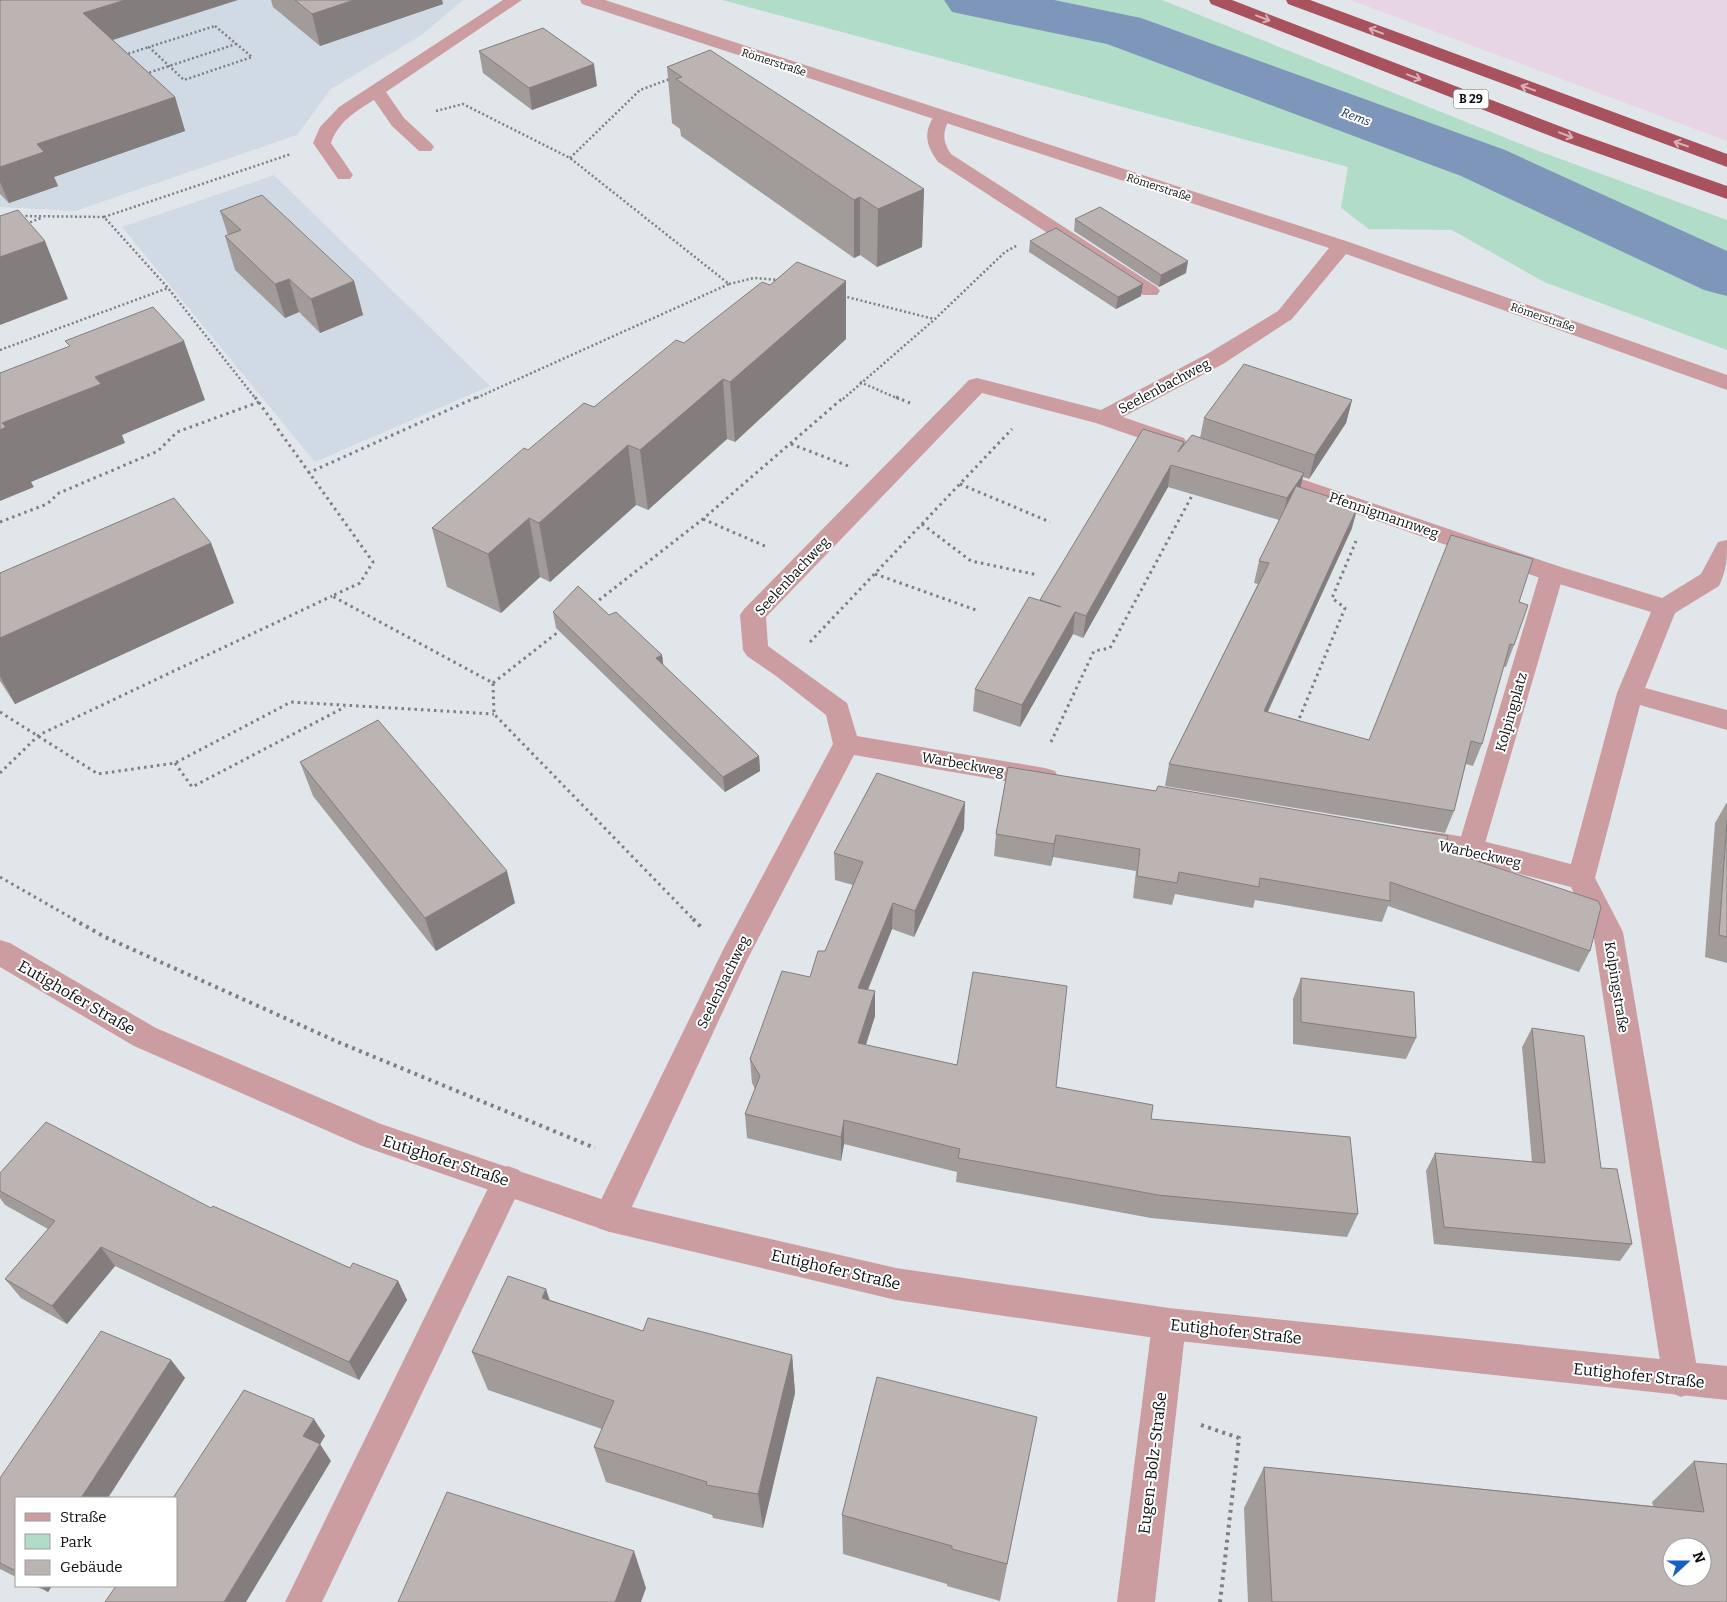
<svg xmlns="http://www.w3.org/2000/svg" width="1727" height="1602" font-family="Bitter,serif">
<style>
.commercial{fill:#e7d5e5}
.built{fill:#d0dae5}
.green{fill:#b1ddc8}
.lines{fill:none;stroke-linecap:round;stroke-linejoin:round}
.river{fill:#7f96bb;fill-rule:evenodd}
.path-far2{stroke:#7d8083;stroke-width:2.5;stroke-dasharray:2 2.5;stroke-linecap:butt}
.path-far1{stroke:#7d8083;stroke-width:3;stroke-dasharray:2.5 4;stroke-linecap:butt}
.path{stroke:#7d8083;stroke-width:4;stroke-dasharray:3 4.5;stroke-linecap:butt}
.service{fill:#cb9da1;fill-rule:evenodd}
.minor{fill:#cb9da1;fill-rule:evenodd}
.tertiary{fill:#cb9da1;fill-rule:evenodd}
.trunk{fill:#a8525e;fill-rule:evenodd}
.wall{fill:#a19b9a}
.shaded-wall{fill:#837e7d}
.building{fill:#bbb4b3;stroke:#837e7d;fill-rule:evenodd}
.oneway{stroke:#d8b1b7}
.labels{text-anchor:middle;stroke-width:4;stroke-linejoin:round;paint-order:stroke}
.far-street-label{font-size:11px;fill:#0b0d0e;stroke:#fff}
.shield{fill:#fff;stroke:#545656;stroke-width:1}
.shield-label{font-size:12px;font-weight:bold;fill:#0b0d0e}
.far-water-label{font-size:12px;font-style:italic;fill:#0c2756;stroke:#fff}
.street-label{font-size:14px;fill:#0b0d0e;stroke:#fff}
.near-street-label{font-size:16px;fill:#0b0d0e;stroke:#fff}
</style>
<rect width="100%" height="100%" fill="#e1e6eb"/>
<!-- commercial -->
<polygon class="commercial" points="1350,0 1727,0 1727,141"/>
<!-- built -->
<g class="built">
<polygon points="0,0 463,0 422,35 331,89 297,135 75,211 0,207"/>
<polygon points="274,175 490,386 315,462 122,227"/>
</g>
<!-- green -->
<polygon class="green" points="722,0 1162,0 1536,150 1727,220 1727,350 1544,282 1452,230 1369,229 1341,208 1348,167"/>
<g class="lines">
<!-- river -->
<polygon class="river" points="944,0 1054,0 1141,18 1505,150 1727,251 1727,296 1704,290 1461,176 1107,44 952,12"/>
<!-- path-far2 -->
<g class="path-far2">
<polygon points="215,26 252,57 184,80 149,47"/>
<polyline points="124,55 149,47"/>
<polyline points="145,74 236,44"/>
<polyline points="436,111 463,104 570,158 729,284 474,399"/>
<polyline points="570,158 640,90 670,79"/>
<polyline points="21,216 104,217 168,288 256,399"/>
<polyline points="104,217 291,154"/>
<polyline points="26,224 41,218"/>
<polyline points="729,284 754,278 779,280"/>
<polyline points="843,296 934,319"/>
<polyline points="0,350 168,288"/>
<polyline points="860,382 899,399"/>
<polyline points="843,399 935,319 1005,252 1018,245"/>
</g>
<!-- path-far1 -->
<g class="path-far1">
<polyline points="255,397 373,562 360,583 332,596 493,683 494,714 694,920"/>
<polyline points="896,397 910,403"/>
<polyline points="791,444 848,466"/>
<polyline points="308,473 477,397"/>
<polyline points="960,484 1050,522"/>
<polyline points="703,519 767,547"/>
<polyline points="0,522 47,504 59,493 158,451 177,432 259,402"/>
<polyline points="922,524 971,561 1038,575"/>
<polyline points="875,574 976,610"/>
<polyline points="594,604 703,519 844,397"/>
<polyline points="810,642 1012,429"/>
<polyline points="493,683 562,629"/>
<polyline points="0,712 98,774 175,763 291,702 494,714"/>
<polyline points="1297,724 1345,608 1332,598 1356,541"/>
<polyline points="1051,742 1094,651 1110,648 1194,492"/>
<polyline points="175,763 192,787 345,707"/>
<polyline points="0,773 39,735 332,596"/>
<polyline points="0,877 75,920"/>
</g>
<!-- path -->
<g class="path">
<polyline points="73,919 105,937 338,1042 595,1148"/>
<polyline points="693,919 703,929"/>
<polyline points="1201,1425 1239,1438 1220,1602"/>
</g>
<!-- service -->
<g class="service">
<path d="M503,0H522L386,92L404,118L431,143L434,147L431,151H419L392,126L374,100C356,111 338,122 331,143L353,175L350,179H338L313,143L320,127L339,107Z"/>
<path d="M942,112L948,113L951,117C942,131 942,141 951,154L1157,287L1160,291L1157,295H1143L938,162C925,144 923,132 936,113Z"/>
<polygon points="1552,565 1560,567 1564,573 1483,850 1479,857 1470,861 1461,857 1457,850 1540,573 1544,567"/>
<polygon points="508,1166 519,1170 524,1180 322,1602 285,1602 497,1170"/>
</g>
<!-- minor -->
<g class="minor">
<polygon points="580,0 605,0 1349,242 1727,375 1727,390 1346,254 1292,319 1223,364 1123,417 1184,438 1187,443 1184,448 1176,450 1168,448 1096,423 982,393 766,617 768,646 847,703 857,736 1045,768 1055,771 1059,778 1055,785 1045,788 854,755 746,962 622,1228 610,1232 598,1228 594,1217 598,1206 723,950 833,744 826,715 776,676 747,656 743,650 740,615 744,609 969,380 977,378 1101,410 1207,354 1278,311 1329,248 582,4"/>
<path d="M1266,467L1561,567L1662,598L1701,574L1718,542L1727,540C1727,559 1727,569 1719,586L1675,613L1645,688L1727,710V730L1640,705L1595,878L1623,932L1699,1380L1693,1392L1681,1397L1669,1392L1663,1380L1593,932L1571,887L1470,861L1400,848L1396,840L1400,832C1429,823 1536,855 1571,864L1617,693L1651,612L1543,579L1258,479L1254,474L1258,469Z"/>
<polygon points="1169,1308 1181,1312 1186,1324 1155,1602 1117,1602 1152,1324 1157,1312"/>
</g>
<!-- tertiary -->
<polygon class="tertiary" points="0,940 10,943 156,1028 381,1124 610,1202 896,1268 1169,1308 1727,1366 1727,1400 1169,1340 896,1300 610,1232 362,1146 134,1046 0,967"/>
<!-- trunk -->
<g class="trunk">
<polygon points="1209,0 1232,0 1580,134 1727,186 1727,199 1566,142 1211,4"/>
<polygon points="1286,0 1310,0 1727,154 1727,167 1288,4"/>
</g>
</g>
<!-- wall -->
<g class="wall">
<polygon points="0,0 113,40 175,97 185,131 54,177 58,186 9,203 0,194"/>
<polygon points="271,0 442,0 443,4 320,46 273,7"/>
<polygon points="479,51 597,86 532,110 483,73"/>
<polygon points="667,67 924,189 922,247 877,267 860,255 854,258 681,136 680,129 672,123"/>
<polygon points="220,211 354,281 363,315 320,333 299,312 285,318 235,270 225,236 228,235"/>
<polygon points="1075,219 1186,273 1159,287 1074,231"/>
<polygon points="1030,241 1141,296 1116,309 1029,252"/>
<polygon points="846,281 846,339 735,442 727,439 648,510 636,505 550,582 540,577 501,613 447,587 432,528 528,450 594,407 684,343 770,285"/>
<polygon points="1352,400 1346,423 1309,479 1303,477 1300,488 1352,528 1268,712 1369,740 1519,602 1514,645 1506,667 1503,667 1482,744 1473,766 1466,764 1454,811 1445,833 1165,786 1169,764 1258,584 1254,583 1259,561 1279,520 1168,487 1083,638 1073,634 1020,727 973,711 975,689 1040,600 1184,442 1184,445 1200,438 1204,418"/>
<polygon points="211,543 234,603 15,704 0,681 0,573"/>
<polygon points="553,612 609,615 662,655 663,665 759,756 760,771 725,792 556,628"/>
<polygon points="300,762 515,903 436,951 313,796"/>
<polygon points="1008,767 1444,850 1590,951 1579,972 1388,906 1382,922 1255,900 1253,908 1175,894 1172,905 1133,898 1136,871 1053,857 1051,866 994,856 996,834"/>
<polygon points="1727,802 1727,963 1705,957 1715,823"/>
<polygon points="964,829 914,937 892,929 868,990 875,991 875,1016 866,1045 1056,1087 1151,1119 1358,1214 1347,1237 1151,1218 956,1182 957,1172 844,1144 841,1161 747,1138 745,1114 755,1089 752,1083 750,1059 810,977 825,951 853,885 835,880 834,853"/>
<polygon points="1301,978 1416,1038 1406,1059 1293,1044 1293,999"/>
<polygon points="1532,1028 1601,1168 1632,1244 1620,1261 1434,1244 1426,1171 1435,1153 1532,1162 1522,1047"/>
<polygon points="0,1173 211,1208 350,1268 398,1281 407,1300 359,1380 115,1266 67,1324 21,1298 5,1279 48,1229 5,1205 0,1198"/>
<polygon points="550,1300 643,1331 792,1355 795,1393 763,1528 713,1518 712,1515 606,1482 594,1447 602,1429 488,1390 472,1352"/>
<polygon points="171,1360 185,1378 16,1498 16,1577 0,1569 0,1478"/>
<polygon points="1037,1417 1000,1601 947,1586 947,1584 843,1554 842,1515"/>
<polygon points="1694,1461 1727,1602 1248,1602 1244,1508 1264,1467 1653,1506 1652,1502"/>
<polygon points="35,1586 52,1586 48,1592"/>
</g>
<!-- shaded-wall -->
<g class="shaded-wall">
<polygon points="125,0 238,0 94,46 83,13"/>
<polygon points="354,0 442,0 443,4 320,46 312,14"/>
<polygon points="594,64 597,86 532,110 529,88"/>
<polygon points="175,97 185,131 54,177 58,186 9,203 0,182 0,167 37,144"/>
<polygon points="924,189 922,247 877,267 878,209"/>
<polygon points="860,197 860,255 854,258 854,200"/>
<polygon points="45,241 68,299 0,325 0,257"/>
<polygon points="1188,261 1186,273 1159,287 1161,275"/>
<polygon points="289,279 299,312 285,318 275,284"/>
<polygon points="354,281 363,315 320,333 311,299"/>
<polygon points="846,281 846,339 735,442 730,382"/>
<polygon points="1143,284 1141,296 1116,309 1118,297"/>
<polygon points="184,341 205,400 122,435 125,443 31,482 34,487 0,501 0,430 2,423 95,377"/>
<polygon points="723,379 727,439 648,510 640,450"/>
<polygon points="1352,400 1346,423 1309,479 1315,455"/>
<polygon points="628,445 636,505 550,582 539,523"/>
<polygon points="1171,465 1168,487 1083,638 1086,616"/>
<polygon points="1304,473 1298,496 1282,520 1287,498"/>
<polygon points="1358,506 1352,528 1258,732 1264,711"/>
<polygon points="529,518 540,577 501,613 488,554"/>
<polygon points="211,543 234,603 15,704 0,676 0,638"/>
<polygon points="1075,612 1073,634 1020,727 1022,705"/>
<polygon points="662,655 664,670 656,658"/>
<polygon points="759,756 760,771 725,792 723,777"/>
<polygon points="965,802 964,829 914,937 915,911"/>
<polygon points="1056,835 1053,857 1051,866 1054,844"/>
<polygon points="507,871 515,903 436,951 425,918"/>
<polygon points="893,903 892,929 858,1013 858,988"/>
<polygon points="875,991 875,1016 858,1068 858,1043"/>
<polygon points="844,1120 844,1144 841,1161 841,1137"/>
<polygon points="101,1247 115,1266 67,1324 52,1306"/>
<polygon points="398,1281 407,1300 359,1380 349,1362"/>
<polygon points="546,1289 559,1328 542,1298"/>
<polygon points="792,1355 795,1393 763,1528 758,1494"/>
<polygon points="171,1360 185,1378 108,1498 81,1498"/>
<polygon points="314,1419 325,1436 315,1453 303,1436"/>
<polygon points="320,1444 331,1461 246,1602 224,1602"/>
<polygon points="634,1551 646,1588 641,1602 615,1602"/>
<polygon points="40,1586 52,1586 48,1592"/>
</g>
<!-- building -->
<g class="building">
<polygon points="0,0 125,0 83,13 175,97 37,144 44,152 0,167"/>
<polygon points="295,0 354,0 312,14"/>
<polygon points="543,28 594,64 529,88 479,51"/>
<polygon points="710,50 924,189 878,209 860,197 854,200 676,79 682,77 667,67"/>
<polygon points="262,195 354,281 311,299 289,279 275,284 225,236 241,230 220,211"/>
<polygon points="1100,207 1188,261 1161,275 1075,219"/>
<polygon points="18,210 45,241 0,257 0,216"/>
<polygon points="1056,228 1143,284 1118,297 1030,241"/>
<polygon points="797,262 846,281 730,382 723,379 640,450 628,445 539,523 529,518 488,554 432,528 524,448 528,450 584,403 594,407 676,340 684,343 762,282 770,285"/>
<polygon points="153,307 184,341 95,377 101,384 2,423 6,427 0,430 0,373 70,346 65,341"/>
<polygon points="1244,364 1352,400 1315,455 1204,418"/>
<polygon points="1143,429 1184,442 1178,452 1192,435 1304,473 1287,498 1171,465 1086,616 1075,612 1022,705 975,689 1029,597 1061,607 1040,600"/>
<polygon points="1296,486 1358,506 1264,711 1369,740 1451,535 1533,559 1519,602 1528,605 1514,645 1510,644 1482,744 1471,741 1454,811 1169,764 1269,563 1259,561"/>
<polygon points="174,498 211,543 0,638 0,573"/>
<polygon points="578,586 609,615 616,612 662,655 656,658 759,756 723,777 553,612"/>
<polygon points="378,720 507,871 425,918 300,762"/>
<polygon points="1008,767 1156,791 1158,786 1448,836 1444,850 1598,901 1601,907 1590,951 1390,882 1390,901 1260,878 1259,887 1179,872 1177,883 1137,876 1140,849 1056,835 1054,844 996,834"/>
<polygon points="877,773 965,802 915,911 893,903 858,988 875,991 858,1043 957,1065 973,972 1067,986 1056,1087 1153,1105 1151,1119 1350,1137 1358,1214 1158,1195 958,1158 960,1149 844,1120 841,1137 745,1114 760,1076 750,1059 782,971 810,977 818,951 825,951 863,862 834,853"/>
<polygon points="1727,820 1727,937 1719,935"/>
<polygon points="1301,978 1414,992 1416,1038 1301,1022"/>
<polygon points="1532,1028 1584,1036 1601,1168 1617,1169 1632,1244 1444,1227 1435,1153 1545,1163"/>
<polygon points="46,1122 211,1208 213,1206 350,1268 353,1263 398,1281 349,1362 101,1247 52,1306 5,1279 55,1221 0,1191 0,1173"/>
<polygon points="508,1276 546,1289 542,1298 643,1331 648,1318 792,1355 758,1494 706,1485 707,1482 594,1447 614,1401 472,1352"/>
<polygon points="101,1331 171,1360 81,1498 16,1498 16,1571 0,1563 0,1478"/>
<polygon points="877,1377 1037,1417 1007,1564 952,1549 952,1546 842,1515"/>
<polygon points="244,1390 314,1419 303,1436 320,1444 224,1602 105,1602 116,1586 176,1586 176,1498 173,1498"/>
<path d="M1694,1461L1727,1464V1602H1272L1264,1467L1704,1512ZM1672,1547H1702V1577H1672Z"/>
<polygon points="447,1492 634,1551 615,1602 398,1602"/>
</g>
<!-- one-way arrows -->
<defs><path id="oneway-shaft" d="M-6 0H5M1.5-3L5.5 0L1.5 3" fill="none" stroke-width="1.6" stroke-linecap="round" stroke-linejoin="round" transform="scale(1.25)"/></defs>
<g class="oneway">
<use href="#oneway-shaft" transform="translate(1263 18) rotate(21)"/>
<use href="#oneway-shaft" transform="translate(1376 31) rotate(-159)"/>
<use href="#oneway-shaft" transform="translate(1414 77) rotate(21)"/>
<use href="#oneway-shaft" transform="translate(1528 88) rotate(-160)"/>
<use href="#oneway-shaft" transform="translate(1566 135) rotate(21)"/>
<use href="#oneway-shaft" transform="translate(1681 144) rotate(-161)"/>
</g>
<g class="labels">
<!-- far-street labels -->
<g class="far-street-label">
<text transform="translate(774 62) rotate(18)" y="4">Römerstraße</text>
<text transform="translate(1159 187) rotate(18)" y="4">Römerstraße</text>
<text transform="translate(1543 317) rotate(19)" y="4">Römerstraße</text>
</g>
<!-- shield labels -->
<rect class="shield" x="1453.5" y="89.5" width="35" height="19" rx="4"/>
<g class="shield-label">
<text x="1471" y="103">B 29</text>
</g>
<!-- far-water labels -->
<g class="far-water-label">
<text transform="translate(1356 117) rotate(20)" y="4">Rems</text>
</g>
<!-- street labels -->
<g class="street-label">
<text transform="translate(1164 386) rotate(-28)" y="5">Seelenbachweg</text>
<text transform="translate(1384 515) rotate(19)" y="5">Pfennigmannweg</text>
<text transform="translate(792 576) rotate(-47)" y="5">Seelenbachweg</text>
<text transform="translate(1511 712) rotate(-74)" y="5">Kolpingplatz</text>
<text transform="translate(963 764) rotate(10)" y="5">Warbeckweg</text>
<text transform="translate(1480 854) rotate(12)" y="5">Warbeckweg</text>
<text transform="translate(723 982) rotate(-64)" y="5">Seelenbachweg</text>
<text transform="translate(1617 987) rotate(81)" y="5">Kolpingstraße</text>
</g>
<!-- near-street labels -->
<g class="near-street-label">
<text transform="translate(77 997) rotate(30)" y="6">Eutighofer Straße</text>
<text transform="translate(446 1160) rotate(18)" y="6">Eutighofer Straße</text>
<text transform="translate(836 1269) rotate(13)" y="6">Eutighofer Straße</text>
<text transform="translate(1236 1331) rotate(6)" y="6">Eutighofer Straße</text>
<text transform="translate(1639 1375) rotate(6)" y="6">Eutighofer Straße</text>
<text transform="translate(1152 1463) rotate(-83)" y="6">Eugen-Bolz-Straße</text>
</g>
</g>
<!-- legend -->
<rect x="15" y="1497" width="162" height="90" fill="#ffffff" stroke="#9d9e9f"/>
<rect x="25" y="1513" width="25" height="8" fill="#cb9da1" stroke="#9d9e9f"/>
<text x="60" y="1522" font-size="15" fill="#0b0d0e">Straße</text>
<rect x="25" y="1534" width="25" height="15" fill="#b1ddc8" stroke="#9d9e9f"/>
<text x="60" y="1547" font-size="15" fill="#0b0d0e">Park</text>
<rect x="25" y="1560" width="25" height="15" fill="#bbb4b3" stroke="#9d9e9f"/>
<text x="60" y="1572" font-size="15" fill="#0b0d0e">Gebäude</text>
<!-- north arrow -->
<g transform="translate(1687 1562) rotate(69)"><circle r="24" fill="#ffffff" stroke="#9d9e9f"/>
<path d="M0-4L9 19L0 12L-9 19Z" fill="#175ec9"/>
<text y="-8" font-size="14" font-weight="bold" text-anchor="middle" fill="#0b0d0e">N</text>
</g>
</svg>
